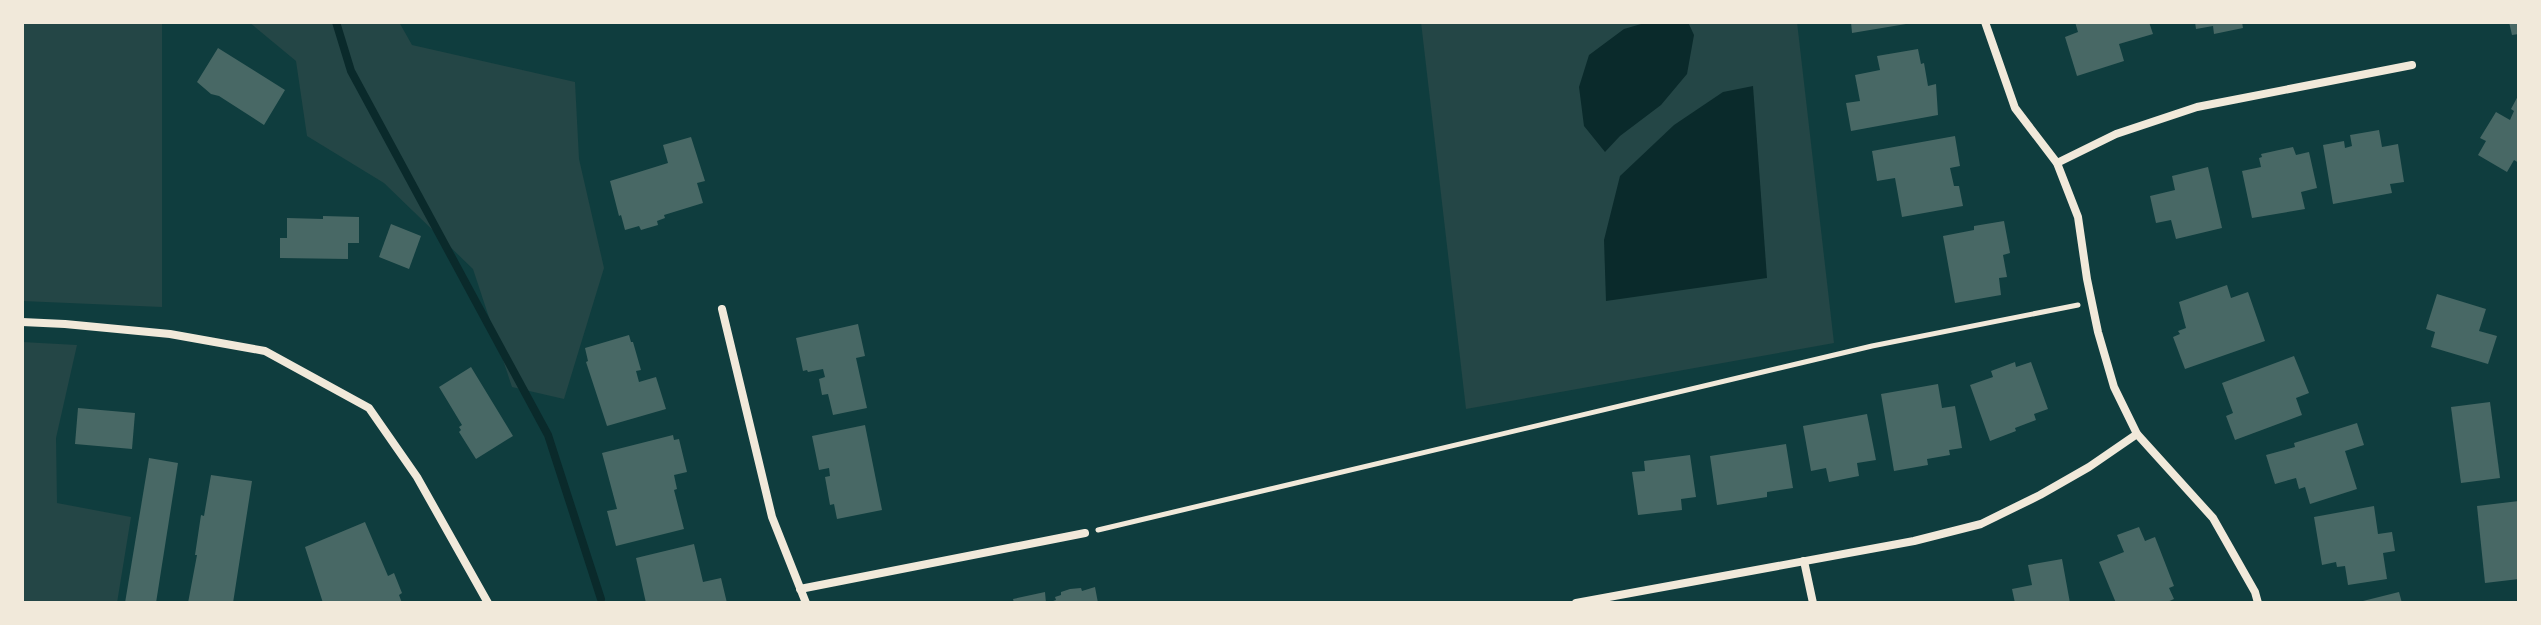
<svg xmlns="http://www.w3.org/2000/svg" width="2541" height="625" font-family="Spectral,serif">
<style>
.green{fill:#244646}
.water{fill:#0a2a2b}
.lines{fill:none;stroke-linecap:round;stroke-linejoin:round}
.stream{stroke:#0a2a2b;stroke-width:8}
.building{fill:#486865}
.path{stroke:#f1e9da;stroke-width:5}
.minor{stroke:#f1e9da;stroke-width:8}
</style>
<rect width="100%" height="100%" fill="#0f3d3e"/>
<!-- green -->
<g class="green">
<polygon points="22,22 162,22 162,307 22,301"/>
<polygon points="249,22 399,22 412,45 575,82 579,159 604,268 564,399 512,387 473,269 384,183 307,136 296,61"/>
<polygon points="1421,22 1797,22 1834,343 1466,409"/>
<polygon points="22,342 77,345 56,438 57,503 131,517 117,603 22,603"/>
</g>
<!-- water -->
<g class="water">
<polygon points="1648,22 1688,22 1694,35 1687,74 1661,105 1620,136 1605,152 1584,126 1579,87 1589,55 1624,29"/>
<polygon points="1753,86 1767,278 1606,301 1604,240 1620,176 1674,125 1723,92"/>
</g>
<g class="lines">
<!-- stream -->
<polyline class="stream" points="336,22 351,71 548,435 601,599"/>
</g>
<!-- building -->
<g class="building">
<polygon points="1851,22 1906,22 1906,24 1852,33"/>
<polygon points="2075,22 2149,22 2153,34 2119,44 2124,61 2077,76 2065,37 2078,32"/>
<polygon points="2195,22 2242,22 2243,28 2214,34 2213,26 2196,29"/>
<polygon points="2509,22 2519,22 2519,34 2512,35"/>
<polygon points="218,48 285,90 264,125 219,96 211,94 197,82"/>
<polygon points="1918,49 1921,64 1924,63 1928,86 1936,84 1938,115 1851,131 1846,103 1860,101 1855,75 1880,70 1877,56"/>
<polygon points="2519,94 2519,163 2514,160 2507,172 2478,155 2486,141 2480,138 2496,112 2510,120 2514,111 2511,109"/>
<polygon points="2379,130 2382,147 2398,144 2404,182 2390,184 2392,193 2333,204 2323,145 2344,141 2345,148 2352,146 2350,135"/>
<polygon points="1955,136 1960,166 1950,168 1954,186 1959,186 1963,206 1902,217 1895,178 1877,181 1872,151"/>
<polygon points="691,137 705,181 697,183 703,203 664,215 665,218 657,221 658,225 641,230 639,226 625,230 621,215 619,216 610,181 668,163 663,145"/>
<polygon points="2293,147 2296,155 2309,152 2317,188 2301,192 2305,209 2252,218 2242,171 2261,167 2259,158 2262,157 2261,154"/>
<polygon points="2208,167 2222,228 2176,239 2171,220 2156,223 2150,196 2175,190 2172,176"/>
<polygon points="323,216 359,217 359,243 348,243 348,259 280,258 280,238 287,238 287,218 323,219"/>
<polygon points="2004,221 2010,253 2003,255 2007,277 1999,278 2001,295 1955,303 1943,236 1974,230 1974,226"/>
<polygon points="391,224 421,236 409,269 379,257"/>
<polygon points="2227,285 2231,298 2248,292 2265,341 2185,369 2173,337 2180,334 2178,331 2186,328 2179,302"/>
<polygon points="2437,294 2486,309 2479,331 2497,336 2488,364 2431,347 2435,332 2426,329"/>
<polygon points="858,324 865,356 856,358 867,408 833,415 828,394 822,395 819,379 825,377 823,369 808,372 807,370 803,371 796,338"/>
<polygon points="629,335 631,342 633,342 641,370 636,371 639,382 656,377 666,409 607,426 586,362 588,361 585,348"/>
<polygon points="2294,356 2309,393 2296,398 2302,415 2235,440 2226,416 2233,413 2222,383"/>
<polygon points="2015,362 2016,367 2031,362 2048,409 2034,414 2036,420 2015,428 2016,431 1990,441 1970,385 1993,377 1991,371"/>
<polygon points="471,367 513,436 476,459 459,432 461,430 459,427 462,425 439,387"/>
<polygon points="1938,384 1942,408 1955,406 1962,448 1949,450 1950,455 1927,459 1928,465 1894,471 1881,394"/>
<polygon points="2490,402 2500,478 2461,483 2451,407"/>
<polygon points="78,408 135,413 132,449 75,444"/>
<polygon points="1867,414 1876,460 1857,463 1859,476 1829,482 1826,468 1811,471 1803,426"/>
<polygon points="2357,423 2364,445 2345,451 2357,489 2310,504 2305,487 2299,489 2296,478 2275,484 2266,455 2295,447 2294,443"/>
<polygon points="865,425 882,510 837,519 834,504 830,505 825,477 830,476 829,468 819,470 812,436"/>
<polygon points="673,435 674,440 679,439 687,472 674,475 677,489 674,490 684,529 616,546 607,511 617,509 602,453"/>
<polygon points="1786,444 1793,488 1767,492 1767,497 1717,505 1710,456"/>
<polygon points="1690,455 1696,497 1681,499 1682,510 1638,515 1632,472 1645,471 1644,461"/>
<polygon points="149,458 178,463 156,603 125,603"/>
<polygon points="211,475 252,481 233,603 188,603 197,555 195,555 201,515 204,516"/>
<polygon points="2519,501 2519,579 2485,583 2477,506"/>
<polygon points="2374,506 2378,534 2392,532 2395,551 2383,553 2387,579 2348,585 2345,566 2337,567 2336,562 2322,565 2314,517"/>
<polygon points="365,522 388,576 394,573 402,593 399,595 402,603 323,603 305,547"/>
<polygon points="2139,527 2145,541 2155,537 2174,586 2169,588 2174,599 2165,603 2138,603 2137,601 2116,603 2099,562 2124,552 2117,535"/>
<polygon points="694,544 703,582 721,578 727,603 646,603 636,558"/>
<polygon points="2062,559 2070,603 2015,603 2012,589 2032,585 2028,565"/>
<polygon points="1095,587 1098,603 1047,603 1056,600 1055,597 1061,595 1061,592 1070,589 1081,588 1082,591"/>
<polygon points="1045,592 1046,603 1014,603 1013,599"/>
<polygon points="2399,592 2402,603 2359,603 2359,602"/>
</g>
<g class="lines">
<!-- path -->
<polyline class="path" points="1098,530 1872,346 2078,305"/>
<!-- minor -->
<g class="minor">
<polyline points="1985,22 2015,108 2057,163 2078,217 2087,279 2098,332 2114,387 2137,434 2213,518 2255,592 2258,603"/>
<polyline points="2057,163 2116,134 2197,107 2412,65"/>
<polyline points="722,309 772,517 806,603"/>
<polyline points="22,322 65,324 170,334 265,351 369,408 417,477 488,603"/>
<polyline points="1804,561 1813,603"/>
<polyline points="800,589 1085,533"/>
<polyline points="1576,603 1914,541 1981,524 2040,495 2089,467 2137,434"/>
</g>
</g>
<!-- border -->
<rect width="2541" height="625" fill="none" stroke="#f1e9da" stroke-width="48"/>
</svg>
